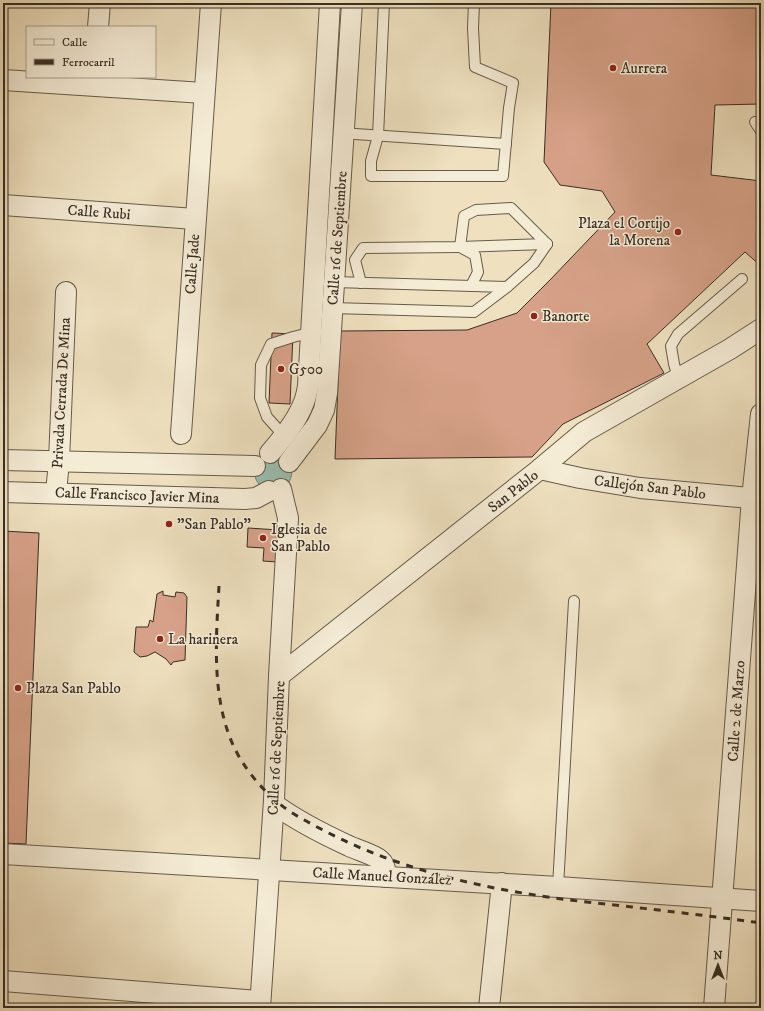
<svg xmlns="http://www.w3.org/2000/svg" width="764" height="1011" font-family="'IM FELL DW Pica',serif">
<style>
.water{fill:#9abeb0;stroke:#738478}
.building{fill:#d6a188;stroke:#382e24}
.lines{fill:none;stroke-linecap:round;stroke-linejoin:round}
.lane-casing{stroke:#665b4b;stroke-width:12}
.street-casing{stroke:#665b4b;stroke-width:22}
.lane{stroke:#f5ecd6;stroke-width:10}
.street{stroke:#f5ecd6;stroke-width:20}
.rail{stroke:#382e24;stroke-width:3;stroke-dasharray:7 7;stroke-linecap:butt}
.poi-dot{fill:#8f2418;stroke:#f5ecd6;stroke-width:1.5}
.labels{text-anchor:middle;stroke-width:3;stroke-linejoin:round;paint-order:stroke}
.poi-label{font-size:15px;fill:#382e24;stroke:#f5ecd6;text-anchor:start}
.street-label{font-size:15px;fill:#382e24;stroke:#f5ecd6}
</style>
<rect width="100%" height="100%" fill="#efe1c0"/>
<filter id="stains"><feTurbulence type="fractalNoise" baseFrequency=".005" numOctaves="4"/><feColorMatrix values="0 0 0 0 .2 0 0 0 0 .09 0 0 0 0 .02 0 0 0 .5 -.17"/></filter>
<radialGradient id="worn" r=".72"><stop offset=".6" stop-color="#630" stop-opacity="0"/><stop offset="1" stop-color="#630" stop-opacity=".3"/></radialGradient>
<!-- water -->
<path class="water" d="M278,454C283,456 285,457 288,462C293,471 293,475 288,484L263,488C255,481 253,476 257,465C258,461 260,457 265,456C268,454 274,454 278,454Z"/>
<!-- building -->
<g class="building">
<polygon points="551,3 761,3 761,104 715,105 711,175 761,181 761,266 745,252 647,344 664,373 563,424 532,457 335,459 340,331 467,330 517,313 548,282 615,212 602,191 560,185 544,162"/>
<polygon points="272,333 293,334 290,404 269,403"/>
<polygon points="248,528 279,530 277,562 263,561 264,548 247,547"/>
<polygon points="3,531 39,533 26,844 3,843"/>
<polygon points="163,591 163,595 175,597 176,592 184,593 187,597 185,660 173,662 171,665 166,659 155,652 147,656 140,657 134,652 136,627 148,627 150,620 153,622 157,594"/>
</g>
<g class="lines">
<!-- lane casing -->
<g class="lane-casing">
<g id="lane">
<polyline points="384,3 378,136 371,161 371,176 503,176 509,108 513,83 475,67 473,28 474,3"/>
<polyline points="755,122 761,131"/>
<polyline points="340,133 506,144"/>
<polyline points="334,282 507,287"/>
<polyline points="361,283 355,260 363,248 460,247 547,244"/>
<polyline points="471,286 478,272 475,255 460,247 464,216 476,210 511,208 547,244"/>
<polyline points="332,308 474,312 507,287 534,263 547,244"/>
<polyline points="678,378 674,364 671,346 678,334 742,279"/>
<polyline points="284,436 267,417 260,398 261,365 271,344 293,337 313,332"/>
<polyline points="558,887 574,601"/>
</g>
</g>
<!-- street casing -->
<g class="street-casing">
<g id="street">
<polyline points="98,27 100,3"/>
<polyline points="3,80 204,93"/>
<polyline points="3,205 195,219"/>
<polyline points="181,434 211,3"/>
<path d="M270,453C283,438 297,421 304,402C306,397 307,392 308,386L330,3"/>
<polyline points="3,460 255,466"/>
<polyline points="289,462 317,425 324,410 327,393 352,3"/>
<polyline points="540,469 580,478 640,488 761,499"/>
<polyline points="3,492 245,499 256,498 269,491"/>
<polyline points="56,493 59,461 66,292"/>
<polyline points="279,676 540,469 584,432 730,349 761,329"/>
<path d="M274,804C297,821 323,834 349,846C357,850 373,854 380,860C385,864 386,870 386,877"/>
<polyline points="3,854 558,887 761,901"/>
<polyline points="3,981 260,1001"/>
<polyline points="260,1008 274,800 279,676 288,518 281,489"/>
<polyline points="489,1008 502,883"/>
<polyline points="714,1008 752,498 761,414"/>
</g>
</g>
<!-- lane -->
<use href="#lane" class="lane"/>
<!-- street -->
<use href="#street" class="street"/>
<!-- rail -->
<path class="rail" d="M219,586C216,638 211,698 234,747C243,766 258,785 274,799C288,812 304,820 321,829C385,863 458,883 529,894C563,900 598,903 632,907C675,912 718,917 761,923"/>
</g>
<!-- markers -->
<g class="poi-dot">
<circle cx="613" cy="68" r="4"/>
<circle cx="678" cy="232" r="4"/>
<circle cx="534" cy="316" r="4"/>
<circle cx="281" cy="369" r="4"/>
<circle cx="169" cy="524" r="4"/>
<circle cx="263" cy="538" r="4"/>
<circle cx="160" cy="639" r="4"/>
<circle cx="18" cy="688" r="4"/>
</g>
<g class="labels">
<!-- poi labels -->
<g class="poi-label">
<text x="621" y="73">Aurrera</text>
<text x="670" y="228" text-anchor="end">Plaza el Cortijo<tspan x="670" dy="17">la Morena</tspan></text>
<text x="542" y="321">Banorte</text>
<text x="289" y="374">G500</text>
<text x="177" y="529">"San Pablo"</text>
<text x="271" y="534">Iglesia de<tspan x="271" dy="17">San Pablo</tspan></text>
<text x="168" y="644">La harinera</text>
<text x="26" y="693">Plaza San Pablo</text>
</g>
<!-- street labels -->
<g class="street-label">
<text transform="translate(99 212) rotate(4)" y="5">Calle Rubi</text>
<text transform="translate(337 238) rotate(-86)" y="5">Calle 16 de Septiembre</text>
<text transform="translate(192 264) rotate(-86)" y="5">Calle Jade</text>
<text transform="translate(61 393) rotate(-87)" y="5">Privada Cerrada De Mina</text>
<text transform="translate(650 487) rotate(7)" y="5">Callejón San Pablo</text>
<text transform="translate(513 491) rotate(-38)" y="5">San Pablo</text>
<text transform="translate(137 495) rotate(2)" y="5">Calle Francisco Javier Mina</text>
<text transform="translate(736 711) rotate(-86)" y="5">Calle 2 de Marzo</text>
<text transform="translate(276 748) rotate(-87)" y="5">Calle 16 de Septiembre</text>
<text transform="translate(382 876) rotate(3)" y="5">Calle Manuel González</text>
</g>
</g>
<!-- margin -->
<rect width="764" height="1011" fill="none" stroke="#efe1c0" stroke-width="16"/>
<rect x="4" y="4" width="756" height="1003" fill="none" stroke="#382e24" stroke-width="2"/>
<rect x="8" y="8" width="748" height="995" fill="none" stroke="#382e24"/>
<!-- legend -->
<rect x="26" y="26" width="130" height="52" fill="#f5ecd6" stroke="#a9a08f"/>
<rect x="34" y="39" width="20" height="6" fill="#f5ecd6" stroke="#a9a08f"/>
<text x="62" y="46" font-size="12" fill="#382e24">Calle</text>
<rect x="34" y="59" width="20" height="6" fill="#382e24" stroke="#a9a08f"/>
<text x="62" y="66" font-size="12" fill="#382e24">Ferrocarril</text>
<!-- north arrow -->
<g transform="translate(718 965)" stroke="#f5ecd6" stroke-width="3" paint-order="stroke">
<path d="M0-3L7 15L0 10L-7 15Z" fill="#382e24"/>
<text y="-6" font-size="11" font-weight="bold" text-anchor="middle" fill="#382e24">N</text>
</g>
<rect width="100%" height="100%" filter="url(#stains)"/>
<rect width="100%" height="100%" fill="url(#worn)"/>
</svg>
